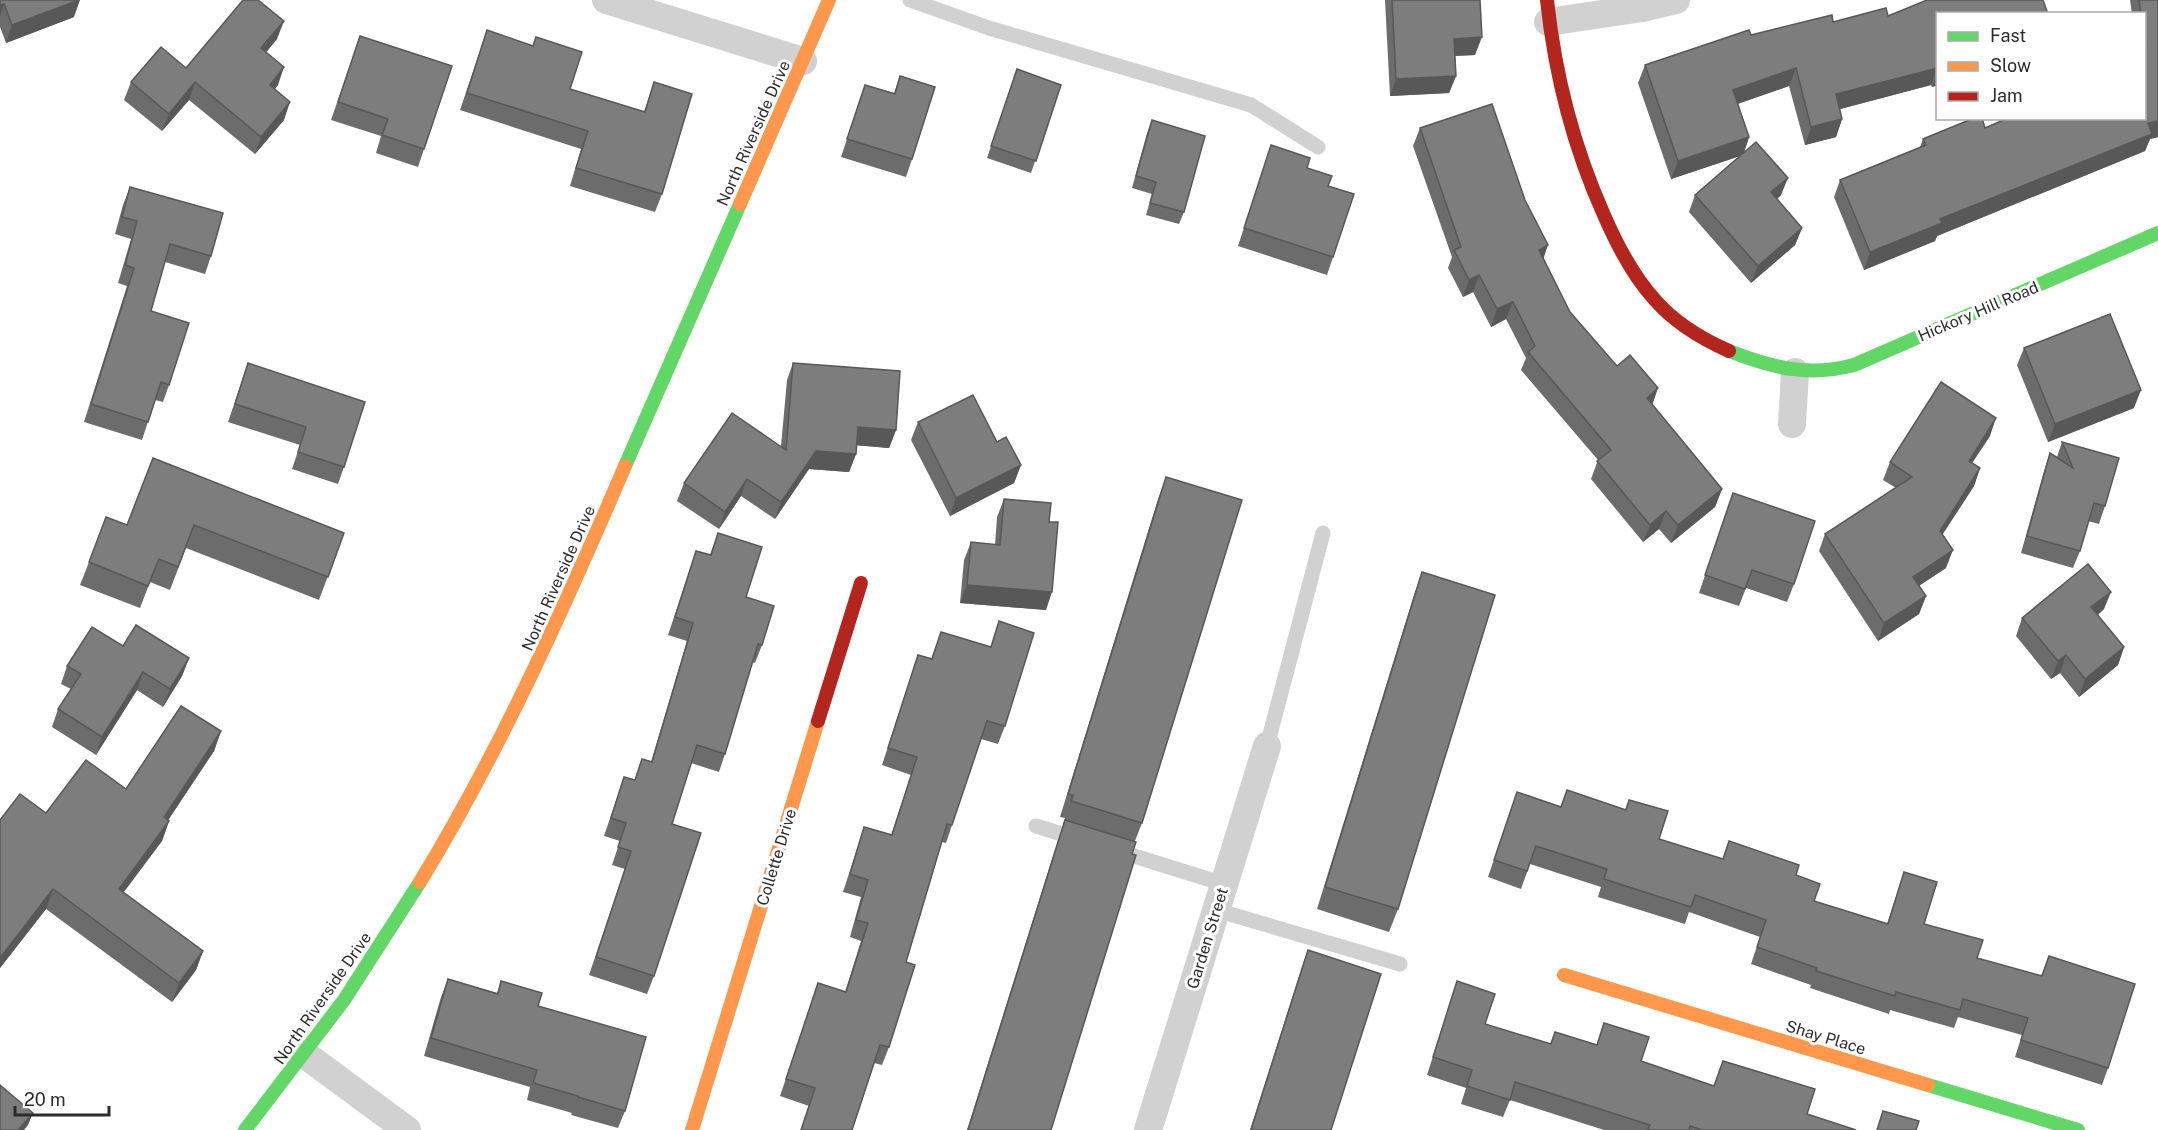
<svg xmlns="http://www.w3.org/2000/svg" width="2158" height="1130" font-family="'Public Sans',sans-serif">
<style>
.lines{fill:none;stroke-linecap:round;stroke-linejoin:round}
.lane{stroke:#d1d1d1;stroke-width:15}
.street{stroke:#d1d1d1;stroke-width:28}
.fast{stroke:#63d668;stroke-width:14}
.slow{stroke:#ff974d;stroke-width:14}
.jam{stroke:#b3261e;stroke-width:14}
.wall{fill:#6c6c6c}
.shaded-wall{fill:#585858}
.building{fill:#7d7d7d;stroke:#585858;stroke-width:1.5}
.labels{text-anchor:middle;stroke-width:6;stroke-linejoin:round;paint-order:stroke}
.street-label{font-size:16px;fill:#2c2c2c;stroke:#fff}
</style>
<rect width="100%" height="100%" fill="#fff"/>
<g class="lines">
<!-- lane -->
<g class="lane">
<polyline points="910,0 989,28 1251,105 1318,147"/>
<polyline points="1267,746 1323,533"/>
<polyline points="1036,826 1078,839"/>
<polyline points="1118,851 1224,884"/>
<polyline points="1216,910 1400,964"/>
</g>
<!-- street -->
<g class="street">
<polyline points="606,0 803,61"/>
<polyline points="1548,22 1643,8 1676,0"/>
<polyline points="1792,424 1795,372"/>
<polyline points="304,1054 407,1130"/>
<polyline points="1148,1130 1267,746"/>
</g>
<!-- fast -->
<g class="fast">
<path d="M1729,351C1773,368 1808,377 1854,365L2158,233"/>
<polyline points="625,466 740,204"/>
<polyline points="1928,1085 2078,1130"/>
<polyline points="245,1130 344,1000 420,882"/>
</g>
<!-- slow -->
<g class="slow">
<polyline points="740,204 829,0"/>
<path d="M420,882C501,749 564,608 625,466"/>
<polyline points="1564,975 1928,1085"/>
<polyline points="692,1130 818,721"/>
</g>
<!-- jam -->
<g class="jam">
<path d="M1547,0C1555,75 1573,146 1604,215C1617,245 1633,276 1655,300C1675,323 1702,339 1729,351"/>
<polyline points="818,721 861,583"/>
</g>
</g>
<!-- wall -->
<g class="wall">
<polygon points="0,0 74,17 6,43 0,27"/>
<polygon points="1385,0 1480,0 1475,55 1455,56 1456,76 1449,93 1390,96"/>
<polygon points="2130,0 2158,0 2158,137 2150,139 2145,151 1937,236 1935,241 1864,270 1834,197 1840,180 1920,147 1923,139 1985,128 2145,118 2145,14 2132,14"/>
<polygon points="1938,14 1938,85 1932,87 1931,85 1840,109 1842,119 1836,137 1805,145 1789,86 1738,104 1749,137 1744,153 1781,195 1777,199 1802,228 1795,245 1751,283 1689,212 1695,195 1740,156 1671,179 1638,83 1645,65 1751,35 1833,22 1888,16"/>
<polygon points="487,30 570,89 644,112 654,82 662,194 655,212 570,186 581,149 460,110"/>
<polygon points="360,36 424,149 418,167 376,153 381,136 331,120"/>
<polygon points="277,39 266,52 278,85 275,89 284,120 255,154 189,100 162,131 124,100 131,82 186,68"/>
<polygon points="1017,69 1061,85 1031,173 987,158"/>
<polygon points="900,76 912,159 906,177 841,157 865,85 894,93"/>
<polygon points="1152,120 1184,212 1179,224 1146,215 1152,194 1132,188 1147,133"/>
<polygon points="1420,128 1544,259 1570,312 1617,366 1652,404 1722,489 1715,507 1671,543 1659,529 1643,542 1591,479 1598,460 1521,370 1526,358 1506,319 1491,327 1473,292 1463,297 1448,268 1452,257 1413,146"/>
<polygon points="1271,145 1307,168 1328,186 1333,257 1327,275 1238,246"/>
<polygon points="130,187 211,256 205,274 165,262 151,311 169,385 163,402 155,400 142,440 84,422 127,286 118,283 131,239 115,234 123,205"/>
<polygon points="2024,348 2134,408 2048,442 2017,365"/>
<polygon points="248,363 344,467 338,484 292,469 300,445 228,422"/>
<polygon points="793,363 896,430 889,448 857,445 856,454 849,472 809,469 775,519 741,496 719,529 677,501 684,483 781,446 787,380"/>
<polygon points="918,422 997,442 1021,465 1014,483 950,516 911,440"/>
<polygon points="1990,436 1972,463 1980,468 1974,486 1942,535 1946,568 1919,586 1926,596 1919,614 1878,641 1819,551 1825,534 1896,488 1883,480 1890,462"/>
<polygon points="2062,442 2105,506 2099,524 2088,521 2080,551 2073,568 2021,553 2044,471 2050,453 2057,457"/>
<polygon points="153,458 344,533 319,600 186,548 170,590 150,582 140,608 80,585 89,562 127,525"/>
<polygon points="1166,477 1142,823 1135,841 1051,1130 967,1130 1057,843 1064,824 1063,824 1065,818 1060,817 1158,499"/>
<polygon points="1733,493 1794,584 1787,602 1746,588 1739,606 1699,593"/>
<polygon points="1004,499 1049,522 1046,610 960,603 964,560 971,542 995,545 997,517"/>
<polygon points="718,533 746,597 762,645 755,663 752,662 725,754 719,772 691,763 672,824 654,976 647,994 589,975 625,869 612,865 620,841 604,836 624,777 635,780 642,759 651,762 687,641 668,635 696,551 710,555"/>
<polygon points="1422,572 1398,909 1389,932 1317,909 1414,595"/>
<polygon points="2104,609 2098,615 2124,647 2118,665 2079,697 2060,673 2051,679 2016,636 2022,618"/>
<polygon points="999,621 1005,726 998,744 981,739 946,843 942,842 906,962 889,1047 882,1065 874,1063 852,1130 801,1130 809,1106 780,1096 818,983 845,992 861,941 850,937 861,897 843,892 864,827 891,835 911,775 882,765 918,655 931,659 941,632 991,647"/>
<polygon points="123,646 189,658 182,676 163,707 137,690 96,755 52,727 58,709 71,689 61,684 67,666"/>
<polygon points="221,731 214,751 168,820 169,821 162,841 123,892 203,951 196,970 172,1002 46,909 0,968 0,820 46,813 126,789"/>
<polygon points="1517,792 1561,807 1625,810 1629,800 1659,839 1722,859 1796,875 1814,901 1887,924 1904,872 1924,924 1977,958 2041,976 2049,956 2108,1068 2102,1085 2015,1057 2022,1035 1958,1017 1954,1028 1890,1010 1889,1014 1810,988 1811,985 1751,964 1760,937 1689,912 1685,924 1598,897 1601,887 1530,864 1521,889 1488,877"/>
<polygon points="1308,950 1331,1130 1250,1130 1300,973"/>
<polygon points="448,979 497,993 501,981 538,1006 625,1111 618,1128 571,1115 572,1113 527,1100 530,1087 424,1056 441,997"/>
<polygon points="1457,981 1485,1024 1550,1044 1555,1032 1597,1045 1604,1023 1641,1061 1714,1086 1856,1130 1604,1130 1510,1100 1503,1117 1461,1104 1466,1088 1427,1075"/>
</g>
<!-- shaded-wall -->
<g class="shaded-wall">
<polygon points="79,0 80,0 74,17 6,43 12,25"/>
<polygon points="4,4 0,16 0,5"/>
<polygon points="284,21 277,39 255,66 261,48"/>
<polygon points="1482,37 1475,55 1447,56 1454,39"/>
<polygon points="284,67 278,85 263,103 270,85"/>
<polygon points="1796,68 1789,86 1727,107 1733,90"/>
<polygon points="1938,68 1931,85 1829,112 1836,94"/>
<polygon points="1938,71 1938,85 1932,87"/>
<polygon points="1456,76 1449,93 1390,96 1396,79"/>
<polygon points="195,82 189,100 162,131 169,114"/>
<polygon points="290,102 284,120 255,154 261,137"/>
<polygon points="1842,119 1836,137 1805,145 1811,127"/>
<polygon points="2158,121 2158,137 2150,139 2145,151 1937,236 1935,241 1864,270 1870,252 2148,123"/>
<polygon points="1749,137 1743,155 1671,179 1678,161"/>
<polygon points="1788,178 1781,195 1764,210 1771,192"/>
<polygon points="1802,228 1795,245 1751,283 1758,266"/>
<polygon points="1548,245 1542,263 1539,250"/>
<polygon points="1479,275 1473,292 1463,297 1469,280"/>
<polygon points="1513,302 1506,319 1491,327 1497,309"/>
<polygon points="1658,388 1652,406 1647,398"/>
<polygon points="2141,390 2134,408 2048,442 2055,424"/>
<polygon points="1996,418 1990,436 1962,478 1969,461"/>
<polygon points="858,427 896,430 889,448 852,445"/>
<polygon points="816,451 856,454 849,472 809,469 775,519 781,502"/>
<polygon points="1021,465 1014,483 950,516 956,498"/>
<polygon points="1980,468 1974,486 1933,549 1940,531"/>
<polygon points="747,479 741,496 719,529 725,512"/>
<polygon points="1722,489 1715,507 1671,543 1678,525"/>
<polygon points="1666,511 1659,529 1643,542 1650,525"/>
<polygon points="1953,550 1946,568 1906,594 1913,577"/>
<polygon points="967,585 1052,592 1046,610 960,603"/>
<polygon points="2111,592 2104,609 2085,625 2091,607"/>
<polygon points="1926,596 1919,614 1878,641 1884,623"/>
<polygon points="2124,647 2118,665 2079,697 2085,679"/>
<polygon points="2066,655 2060,673 2051,679 2058,661"/>
<polygon points="189,658 182,676 163,707 170,689"/>
<polygon points="143,672 137,690 96,755 102,737"/>
<polygon points="221,731 214,751 157,837 164,817"/>
<polygon points="169,821 162,841 112,908 119,889"/>
<polygon points="53,889 46,909 0,968 0,958"/>
<polygon points="203,951 196,970 172,1002 179,983"/>
<polygon points="33,1113 28,1125 24,1130 18,1130"/>
</g>
<!-- building -->
<g class="building">
<polygon points="0,0 79,0 12,25 4,4 0,5"/>
<polygon points="243,0 258,0 284,21 261,48 284,67 270,85 290,102 261,137 195,82 169,114 131,82 161,47 186,68"/>
<polygon points="1392,0 1480,0 1482,37 1454,39 1456,76 1396,79"/>
<polygon points="1927,0 2043,0 2048,14 1938,14 1938,68 1836,94 1842,119 1811,127 1796,68 1733,90 1749,137 1678,161 1645,65 1749,30 1751,35 1832,15 1833,22 1886,8 1888,16"/>
<polygon points="2139,0 2158,0 2158,121 2148,123 2152,134 1940,219 1942,223 1870,252 1840,180 1926,145 1923,139 1974,118 1982,118 1985,128 2008,118 2145,118 2145,46 2146,45 2145,38 2145,14 2141,14"/>
<polygon points="487,30 533,46 536,37 582,52 570,89 645,112 654,82 692,94 662,194 576,168 588,131 467,93"/>
<polygon points="360,36 452,66 424,149 382,135 388,119 338,102"/>
<polygon points="1017,69 1061,85 1036,161 991,146"/>
<polygon points="900,76 935,87 912,159 847,139 865,85 895,94"/>
<polygon points="1492,104 1525,200 1548,245 1539,250 1570,312 1617,366 1630,355 1658,388 1647,398 1722,489 1678,525 1666,511 1650,525 1597,461 1611,450 1528,352 1535,346 1513,302 1497,309 1479,275 1469,280 1454,250 1461,247 1420,128"/>
<polygon points="1152,120 1205,136 1184,212 1150,203 1156,182 1136,176"/>
<polygon points="1756,142 1788,178 1771,192 1802,228 1758,266 1695,195"/>
<polygon points="1271,145 1310,158 1307,168 1332,176 1328,186 1354,194 1333,257 1244,228"/>
<polygon points="130,187 223,213 211,256 170,244 151,311 189,323 169,385 161,382 148,422 91,404 134,268 125,265 137,221 122,217"/>
<polygon points="2110,314 2141,390 2055,424 2024,348"/>
<polygon points="248,363 365,402 344,467 298,452 306,427 235,404"/>
<polygon points="793,363 900,371 896,430 858,427 856,454 816,451 781,502 747,479 725,512 684,483 732,413 786,450"/>
<polygon points="1941,382 1996,418 1969,461 1980,468 1940,531 1953,550 1913,577 1926,596 1884,623 1825,534 1912,477 1890,462"/>
<polygon points="973,395 997,442 1006,437 1021,465 956,498 918,422"/>
<polygon points="2062,442 2119,458 2105,506 2094,503 2080,551 2027,536 2050,453 2073,468"/>
<polygon points="153,458 344,533 328,577 194,525 178,567 159,559 148,586 89,562 106,517 127,525"/>
<polygon points="1166,477 1242,500 1142,823 1071,801 1073,795 1068,794"/>
<polygon points="1733,493 1815,521 1794,584 1752,570 1745,589 1705,575"/>
<polygon points="1004,499 1051,503 1049,522 1058,522 1052,592 967,585 971,542 1000,545"/>
<polygon points="718,533 762,547 746,597 774,606 762,645 758,644 725,754 697,745 672,824 701,833 654,976 596,957 631,851 618,847 626,823 611,818 624,777 635,780 642,759 652,762 693,623 675,617 696,551 711,555"/>
<polygon points="2088,564 2111,592 2091,607 2124,647 2085,679 2066,655 2058,661 2022,618"/>
<polygon points="1422,572 1495,595 1398,909 1325,887"/>
<polygon points="999,621 1034,633 1005,726 987,721 952,825 947,824 906,962 915,965 889,1047 880,1045 852,1130 801,1130 815,1088 786,1079 818,983 846,992 868,923 856,920 868,880 850,874 864,827 892,835 917,757 888,748 918,655 932,659 941,632 991,647"/>
<polygon points="136,625 189,658 170,689 143,672 102,737 58,709 81,674 67,666 92,627 123,646"/>
<polygon points="181,706 221,731 164,817 169,821 119,889 203,951 179,983 53,889 0,958 0,820 20,794 46,813 86,760 126,789"/>
<polygon points="1567,790 1626,810 1629,800 1668,811 1659,839 1723,859 1729,841 1799,865 1796,875 1820,884 1814,901 1888,924 1904,872 1937,882 1924,924 1983,940 1977,958 2042,976 2049,956 2135,984 2108,1068 2021,1040 2028,1018 1963,999 1960,1010 1896,992 1895,996 1816,971 1817,968 1757,947 1766,920 1695,895 1691,907 1604,879 1607,869 1536,846 1527,871 1494,860 1517,792 1561,807"/>
<polygon points="1065,820 1136,842 1132,854 1136,855 1051,1130 968,1130"/>
<polygon points="1308,950 1381,974 1331,1130 1251,1130"/>
<polygon points="448,979 498,994 501,981 542,993 538,1006 646,1037 625,1111 578,1097 578,1096 533,1083 537,1070 431,1038"/>
<polygon points="1457,981 1495,994 1485,1024 1551,1044 1555,1032 1597,1045 1604,1023 1649,1037 1641,1061 1714,1086 1723,1061 1815,1089 1807,1114 1856,1130 1702,1130 1690,1126 1689,1130 1651,1130 1648,1129 1650,1125 1515,1082 1510,1100 1467,1086 1472,1070 1433,1057"/>
<polygon points="0,1085 33,1113 18,1130 0,1130"/>
<polygon points="1883,1111 1919,1121 1916,1130 1877,1130"/>
</g>
<g class="labels">
<!-- street labels -->
<g class="street-label">
<text transform="translate(753 133) rotate(-66)" y="6">North Riverside Drive</text>
<text transform="translate(1978 311) rotate(-23)" y="6">Hickory Hill Road</text>
<text transform="translate(558 578) rotate(-66)" y="6">North Riverside Drive</text>
<text transform="translate(776 857) rotate(-73)" y="6">Collette Drive</text>
<text transform="translate(1207 938) rotate(-73)" y="6">Garden Street</text>
<text transform="translate(322 998) rotate(-55)" y="6">North Riverside Drive</text>
<text transform="translate(1826 1037) rotate(17)" y="6">Shay Place</text>
</g>
</g>
<!-- legend -->
<rect x="1936" y="12" width="210" height="108" fill="#ffffff" stroke="#ababab" stroke-width="1.5"/>
<rect x="1948" y="32" width="30" height="9" fill="#63d668" stroke="#ababab" stroke-width="1.5"/>
<text x="1990" y="42" font-size="18" fill="#2c2c2c">Fast</text>
<rect x="1948" y="62" width="30" height="9" fill="#ff974d" stroke="#ababab" stroke-width="1.5"/>
<text x="1990" y="72" font-size="18" fill="#2c2c2c">Slow</text>
<rect x="1948" y="92" width="30" height="9" fill="#b3261e" stroke="#ababab" stroke-width="1.5"/>
<text x="1990" y="102" font-size="18" fill="#2c2c2c">Jam</text>
<!-- scale -->
<path d="M15 1106v9h94v-9" fill="none" stroke="#2c2c2c" stroke-width="3"/>
<text x="24" y="1106" font-size="18" fill="#2c2c2c" stroke="#ffffff" stroke-width="4.5" paint-order="stroke">20 m</text>
</svg>
